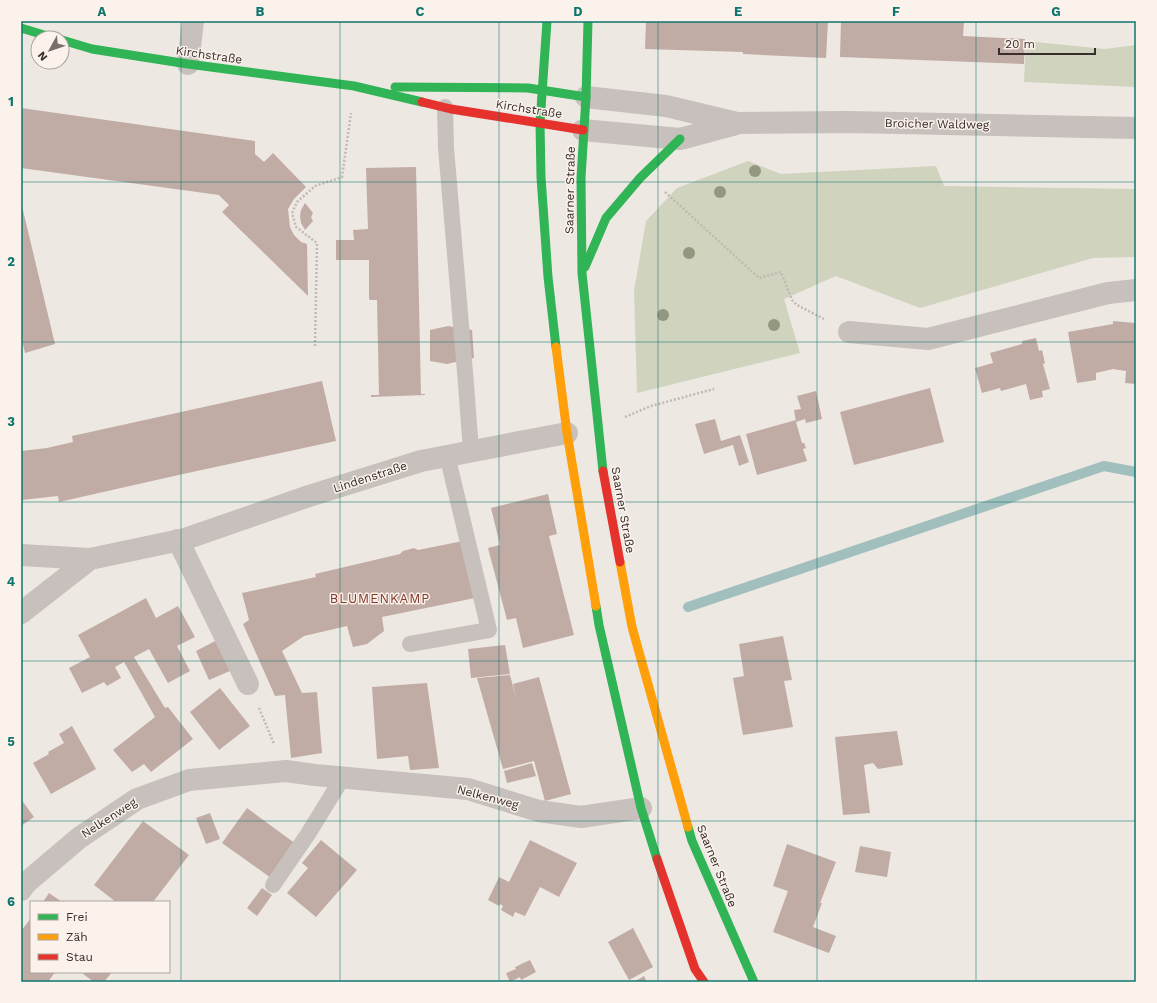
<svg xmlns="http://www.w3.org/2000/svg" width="1157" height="1003" font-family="'Work Sans',sans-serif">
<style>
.green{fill:#d0d3be}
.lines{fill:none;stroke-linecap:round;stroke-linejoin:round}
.stream{stroke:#a0bfbd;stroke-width:10}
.building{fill:#c1aca5}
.path{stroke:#c0b9b4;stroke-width:2.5;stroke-dasharray:2 2;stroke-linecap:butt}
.lane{stroke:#c7c0bc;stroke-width:16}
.street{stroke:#c7c0bc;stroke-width:22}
.fast{stroke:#30b455;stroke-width:9}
.slow{stroke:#ff9f0a;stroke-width:9}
.jam{stroke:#e5322d;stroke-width:9}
.tree{fill:#94977f}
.grid{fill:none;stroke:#0f766e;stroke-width:1;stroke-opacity:0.55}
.labels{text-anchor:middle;stroke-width:3;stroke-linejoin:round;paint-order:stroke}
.street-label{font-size:12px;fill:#382d2a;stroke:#faf2eb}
.neighbourhood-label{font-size:13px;letter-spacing:1px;fill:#843526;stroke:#faf2eb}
.neatline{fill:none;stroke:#0f766e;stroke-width:1.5}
.grid-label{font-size:13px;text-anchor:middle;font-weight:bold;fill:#0f766e}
</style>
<rect width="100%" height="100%" fill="#eee8e3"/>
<!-- green -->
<g class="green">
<polygon points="1026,41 1105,49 1136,45 1136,87 1024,82"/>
<polygon points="748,161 781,174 936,166 944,186 1136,189 1136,257 1093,258 920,308 836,276 784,299 800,353 637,393 634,291 646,221 677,188"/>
</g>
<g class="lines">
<!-- stream -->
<polyline class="stream" points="688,607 1104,466 1136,472"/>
</g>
<!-- building -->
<g class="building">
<polygon points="646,21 828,21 826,58 743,54 743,52 645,49"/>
<polygon points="841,21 964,21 963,36 1025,39 1024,64 840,57"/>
<polygon points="21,108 255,141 255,154 264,162 273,153 306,187 294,199 288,209 290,227 294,235 301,242 307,244 308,296 222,212 229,205 219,195 21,168"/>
<polygon points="416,167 421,394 425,394 425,395 371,397 371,395 379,395 377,300 370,300 369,299 369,260 336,260 336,240 354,240 353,230 368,229 366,168"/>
<polygon points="21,202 55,344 25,353 21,336"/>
<polygon points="305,203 313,213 311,217 313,221 305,230 301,223 300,216 301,210"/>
<polygon points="1113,321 1136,323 1136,384 1125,383 1126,371 1113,369 1096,373 1096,380 1077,383 1068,332 1113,324"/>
<polygon points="448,326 472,330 474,358 447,364 430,361 430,330"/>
<polygon points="1036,338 1039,351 1042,350 1045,363 1043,364 1050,389 1042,391 1043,397 1030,400 1026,384 1001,391 1000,388 982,393 975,368 993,363 990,353 1022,344 1022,341"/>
<polygon points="322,381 336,441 183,474 59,502 58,496 21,500 21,451 47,448 73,442 72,436"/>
<polygon points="930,388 944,442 854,465 840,412"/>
<polygon points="816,391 822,419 806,423 805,419 796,422 802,443 804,443 806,448 803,449 807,461 757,475 746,434 796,420 796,422 794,410 801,409 797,396"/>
<polygon points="715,419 721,441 740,435 749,462 739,466 733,445 704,454 695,424"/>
<polygon points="548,494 557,534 549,536 574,635 523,648 516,618 507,620 488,548 500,545 491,508"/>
<polygon points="463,541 475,598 382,617 384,631 367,644 353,647 347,626 304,636 282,651 302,693 317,692 322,753 291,758 285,695 275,696 243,624 249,620 242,593 316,577 315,574 400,554 403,551 414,548 418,550"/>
<polygon points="146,598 156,618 178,606 195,637 177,646 190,671 168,683 149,649 134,657 165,708 168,707 193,739 151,772 144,764 132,772 113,750 155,717 124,662 115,667 121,678 107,686 104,682 82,693 69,668 90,657 78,635"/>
<polygon points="783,636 792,680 784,681 793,727 743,735 733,678 744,676 739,644"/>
<polygon points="217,640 230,671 209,680 196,651"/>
<polygon points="505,645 510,674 471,678 468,649"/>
<polygon points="510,675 516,698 513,684 539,677 571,794 545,801 534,761 503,769 477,678"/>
<polygon points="427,683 439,768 410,770 408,756 377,759 372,687"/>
<polygon points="220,688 250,726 219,750 190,712"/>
<polygon points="72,726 96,769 51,794 33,763 49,754 48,752 64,743 59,734"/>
<polygon points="897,731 903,765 878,769 873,763 864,765 870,813 843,815 835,737"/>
<polygon points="532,763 536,776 507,783 504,771"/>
<polygon points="21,799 34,817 21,826"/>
<polygon points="247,808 296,844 271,878 222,843"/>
<polygon points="210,813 220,839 206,844 196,818"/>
<polygon points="143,821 189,855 153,902 116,902 94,885"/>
<polygon points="321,840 357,870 316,917 287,893 308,868 302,863"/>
<polygon points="530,840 577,863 559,897 540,887 525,916 515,912 513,917 501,910 503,906 500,904 499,906 488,900 499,877 509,882"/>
<polygon points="787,844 836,862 820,903 822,903 813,927 836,936 829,953 773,932 788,891 773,886"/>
<polygon points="860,846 891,852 887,877 855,872"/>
<polygon points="262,888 272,895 257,916 247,908"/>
<polygon points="49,893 62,902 43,902"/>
<polygon points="31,918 31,972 55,972 48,982 21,982 21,931"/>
<polygon points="633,928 653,967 629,980 608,942"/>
<polygon points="530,960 536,972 521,980 520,977 510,982 506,973 516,969 515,967"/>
<polygon points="85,972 112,972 104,982 94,982 83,974"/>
<polygon points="644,976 647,982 634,982"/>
</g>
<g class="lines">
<!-- path -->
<g class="path">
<polyline points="665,192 759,278 781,272 792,300 797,305 824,319"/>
<polyline points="315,346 317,243 296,227 292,213 297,202 315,186 342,177 351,113"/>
<polyline points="625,417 651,406 714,389"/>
<polyline points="259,708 274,744"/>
</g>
<!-- lane -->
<g class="lane">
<polyline points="445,107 446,148 466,384 471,451"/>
<polyline points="410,644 489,630 447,455"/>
<polyline points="273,885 308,834 343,777"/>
</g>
<!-- street -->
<g class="street">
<polyline points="188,64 193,21"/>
<polyline points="586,97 666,106 737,123 849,122 1136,128"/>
<polyline points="583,130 680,139 736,124"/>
<polyline points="849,332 928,339 1108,293 1136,290"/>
<polyline points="178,540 248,684"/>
<polyline points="21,555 90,559 185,539 309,496 421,461 567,433"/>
<polyline points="21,613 90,559"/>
<polyline points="21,890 26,883 79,838 137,799 189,780 286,771 315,775 468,789 539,811 581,817 641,808"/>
</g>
<!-- fast -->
<g class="fast">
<polyline points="547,21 540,123 541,177 548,277 556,347"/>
<polyline points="588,21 586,97 581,178 582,273 603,471"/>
<polyline points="21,28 54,38"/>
<polyline points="62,40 92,49 188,64 354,86 422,102"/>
<polyline points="395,87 528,88 586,97"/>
<polyline points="585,267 606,218 640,178 680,139"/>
<polyline points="596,606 599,625 641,808 657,859"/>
<polyline points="688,827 692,841 754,982"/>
</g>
<!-- slow -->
<g class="slow">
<polyline points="556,347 567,433 596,606"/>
<polyline points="620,562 632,627 688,827"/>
</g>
<!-- jam -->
<g class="jam">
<polyline points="422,102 451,109 583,130"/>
<polyline points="603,471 620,562"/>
<polyline points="657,859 695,969 704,982"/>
</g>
</g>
<!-- trees -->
<g class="tree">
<circle cx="755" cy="171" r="6"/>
<circle cx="720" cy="192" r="6"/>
<circle cx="689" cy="253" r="6"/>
<circle cx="663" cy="315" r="6"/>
<circle cx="774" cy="325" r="6"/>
</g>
<!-- grid -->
<path class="grid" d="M181,21V982M340,21V982M499,21V982M658,21V982M817,21V982M976,21V982M21,182H1136M21,342H1136M21,502H1136M21,661H1136M21,821H1136"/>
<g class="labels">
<!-- street labels -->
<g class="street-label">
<text transform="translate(209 55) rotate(8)" y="4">Kirchstraße</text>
<text transform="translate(529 109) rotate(9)" y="4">Kirchstraße</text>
<text transform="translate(937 124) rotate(1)" y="4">Broicher Waldweg</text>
<text transform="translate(570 190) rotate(-89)" y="4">Saarner Straße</text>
<text transform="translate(370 477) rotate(-18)" y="4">Lindenstraße</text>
<text transform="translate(623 510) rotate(80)" y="4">Saarner Straße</text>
<text transform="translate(488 797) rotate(15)" y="4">Nelkenweg</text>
<text transform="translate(109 818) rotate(-33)" y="4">Nelkenweg</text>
<text transform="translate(717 866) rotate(68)" y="4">Saarner Straße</text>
</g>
<!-- neighbourhood labels -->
<g class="neighbourhood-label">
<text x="380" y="603">BLUMENKAMP</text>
</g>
</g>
<!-- border -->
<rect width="1157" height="1003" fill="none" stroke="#faf2eb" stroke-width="44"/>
<!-- legend -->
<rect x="30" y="901" width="140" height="72" fill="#faf2eb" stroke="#aca39e"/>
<rect x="38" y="914" width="20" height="6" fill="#30b455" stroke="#aca39e"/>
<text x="66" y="921" font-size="12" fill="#382d2a">Frei</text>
<rect x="38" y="934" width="20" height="6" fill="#ff9f0a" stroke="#aca39e"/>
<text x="66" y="941" font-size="12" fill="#382d2a">Zäh</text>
<rect x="38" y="954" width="20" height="6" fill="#e5322d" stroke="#aca39e"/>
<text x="66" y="961" font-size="12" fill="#382d2a">Stau</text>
<!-- north arrow -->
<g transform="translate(50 50) rotate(230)"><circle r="19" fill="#faf2eb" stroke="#aca39e"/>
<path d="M0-3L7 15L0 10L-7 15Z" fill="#786e6b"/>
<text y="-6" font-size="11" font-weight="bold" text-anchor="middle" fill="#382d2a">N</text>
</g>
<!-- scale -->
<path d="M999 48v6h96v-6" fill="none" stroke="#382d2a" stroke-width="2"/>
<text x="1005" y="48" font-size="12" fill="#382d2a" stroke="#faf2eb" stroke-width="3" paint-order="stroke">20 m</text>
<rect x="22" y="22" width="1113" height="959" class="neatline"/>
<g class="grid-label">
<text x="102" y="16">A</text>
<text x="260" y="16">B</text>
<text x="420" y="16">C</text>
<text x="578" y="16">D</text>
<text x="738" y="16">E</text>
<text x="896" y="16">F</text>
<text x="1056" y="16">G</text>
<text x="11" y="106">1</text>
<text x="11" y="266">2</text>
<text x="11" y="426">3</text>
<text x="11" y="586">4</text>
<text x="11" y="746">5</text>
<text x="11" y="906">6</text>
</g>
</svg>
